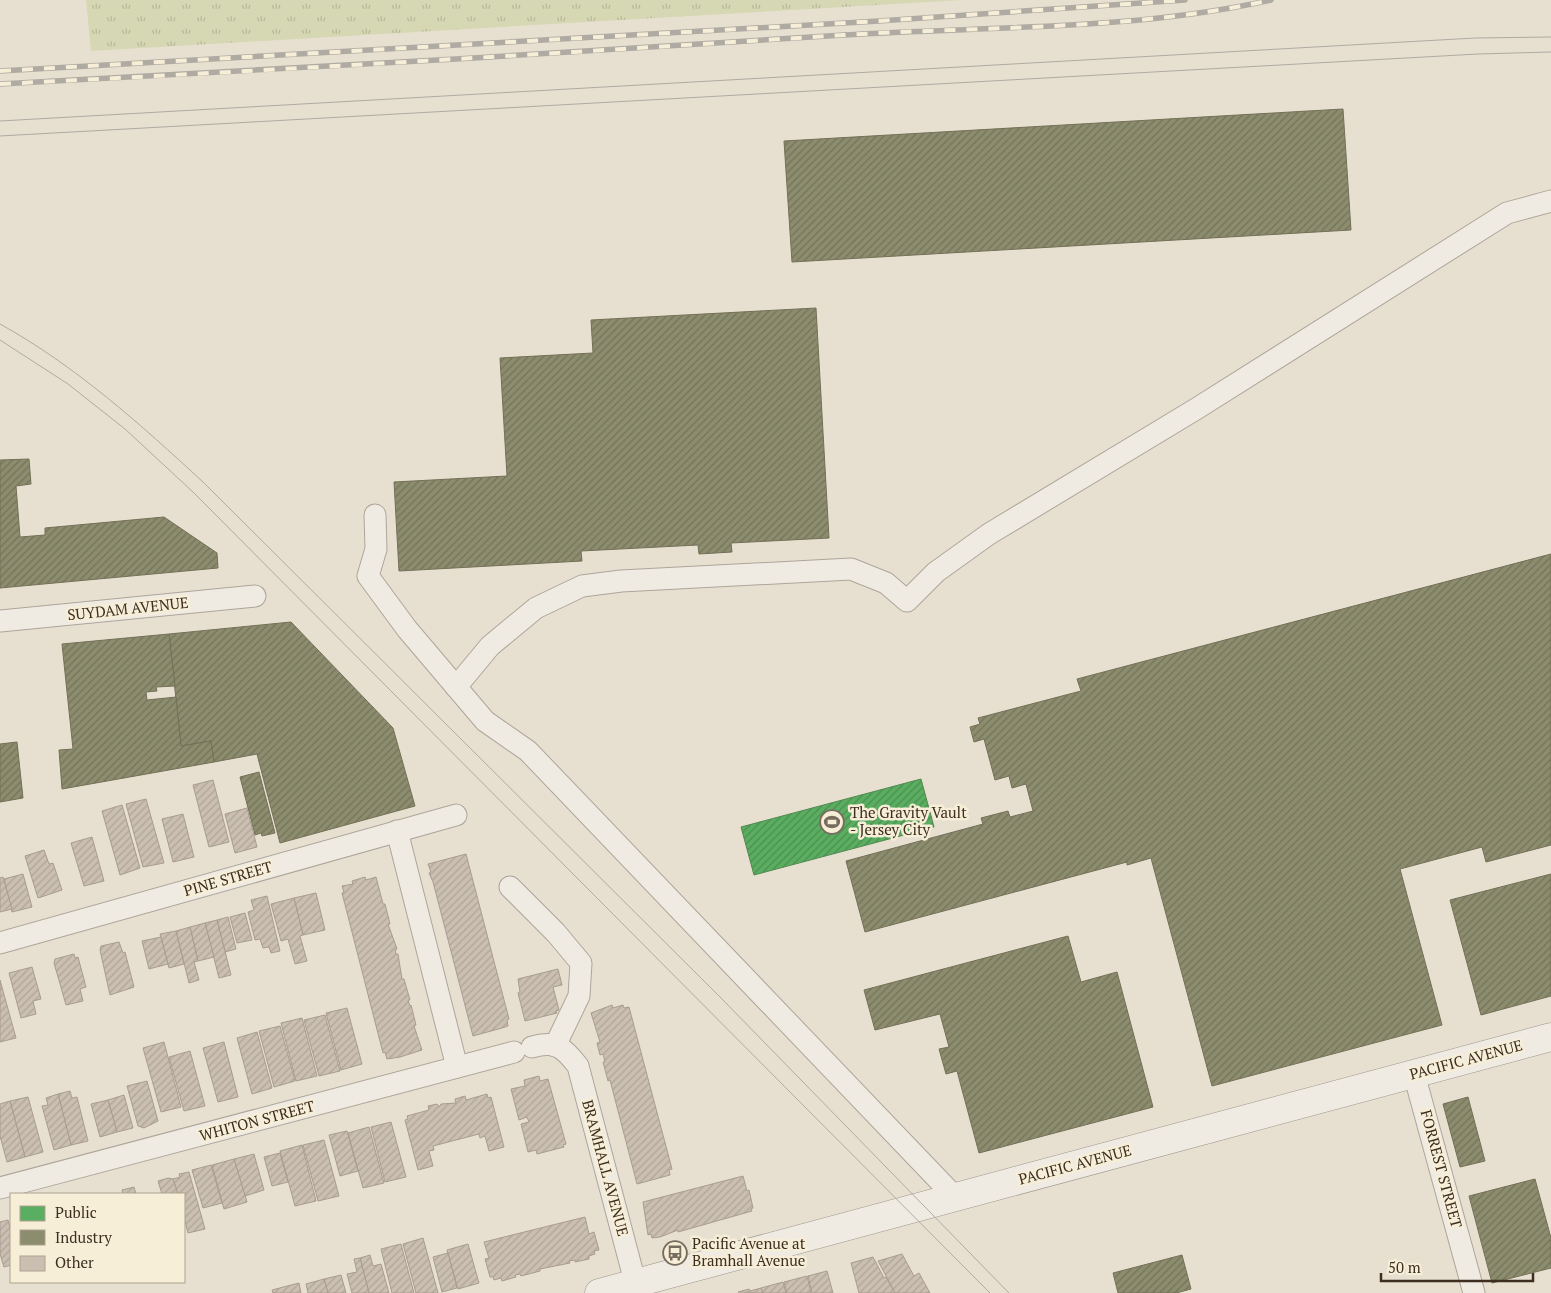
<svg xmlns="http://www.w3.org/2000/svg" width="1551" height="1293" font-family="'PT Serif',serif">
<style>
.grass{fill:url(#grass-tufts)}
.public{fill:url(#public-hatch);stroke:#51884e}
.industry{fill:url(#industry-hatch);stroke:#747057}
.building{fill:url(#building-hatch);stroke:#a89c90}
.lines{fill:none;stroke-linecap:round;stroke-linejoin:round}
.street-casing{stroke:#ada599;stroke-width:23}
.secondary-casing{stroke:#9c958a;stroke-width:29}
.street{stroke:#efebe3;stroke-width:21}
.secondary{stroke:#efebe3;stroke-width:28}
.tram{stroke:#afaaa2;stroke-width:1}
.rail-casing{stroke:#afaaa2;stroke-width:5.5}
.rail{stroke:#f7eed8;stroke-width:4;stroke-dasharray:11;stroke-linecap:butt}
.labels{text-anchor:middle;stroke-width:5;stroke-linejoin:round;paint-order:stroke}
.street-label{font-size:15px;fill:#3d2e20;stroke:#f7eed8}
.poi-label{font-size:15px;fill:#3d2e20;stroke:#f7eed8;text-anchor:start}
</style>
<defs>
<pattern id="grass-tufts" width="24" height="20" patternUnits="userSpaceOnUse" patternTransform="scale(1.25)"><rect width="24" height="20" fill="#d6d7b3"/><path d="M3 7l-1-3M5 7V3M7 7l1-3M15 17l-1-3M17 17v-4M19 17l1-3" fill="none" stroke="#b9b99a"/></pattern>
<pattern id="public-hatch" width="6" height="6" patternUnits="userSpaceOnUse" patternTransform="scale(1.25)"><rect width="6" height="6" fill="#5aae61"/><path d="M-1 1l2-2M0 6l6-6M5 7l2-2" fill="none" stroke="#4c8e50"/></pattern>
<pattern id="industry-hatch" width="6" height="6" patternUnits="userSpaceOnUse" patternTransform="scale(1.25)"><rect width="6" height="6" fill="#8c8c6e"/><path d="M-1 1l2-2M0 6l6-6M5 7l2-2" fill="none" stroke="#74735a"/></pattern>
<pattern id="building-hatch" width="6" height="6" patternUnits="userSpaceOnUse" patternTransform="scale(1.25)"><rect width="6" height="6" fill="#cbbfb2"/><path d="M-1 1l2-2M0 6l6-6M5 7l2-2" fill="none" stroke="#afa499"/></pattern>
</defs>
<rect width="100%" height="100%" fill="#e7e0d1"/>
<!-- grass -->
<polygon class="grass" points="86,0 963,0 91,51"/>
<!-- public -->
<polygon class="public" points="921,779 934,827 754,875 741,827"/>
<!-- industry -->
<g class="industry">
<polygon points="1343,109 1351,230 792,262 784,141"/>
<polygon points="816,308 829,538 731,543 732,552 699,554 698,545 581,551 582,561 399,571 394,482 507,476 500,358 593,353 591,320"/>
<polygon points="29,459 31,484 16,486 20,537 45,535 45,528 164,517 217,553 218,568 0,588 0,460"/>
<polygon points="1551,554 1551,845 1486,862 1482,847 1400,869 1442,1025 1212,1086 1151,858 1127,865 1127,862 865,932 846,861 983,824 981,818 1008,811 1010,817 1033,811 1026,784 1012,788 1009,776 995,780 984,739 974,742 970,727 980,724 978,718 1081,691 1077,679"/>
<polygon points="291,622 393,728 415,806 280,843 257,754 214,762 211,741 181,746 169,634"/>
<polygon points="169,634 175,686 156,687 157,691 146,692 147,700 176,697 181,746 211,741 214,762 62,789 59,750 73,749 62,644"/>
<polygon points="17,742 23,798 0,802 0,744"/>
<polygon points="259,772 275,833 262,836 261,833 255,835 240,777"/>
<polygon points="1551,874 1551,996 1481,1015 1450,900"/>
<polygon points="1068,936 1081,982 1117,972 1153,1107 979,1153 957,1071 946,1074 939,1049 949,1047 940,1014 875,1030 864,990"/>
<polygon points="1468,1097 1485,1161 1460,1167 1443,1104"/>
<polygon points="1535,1179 1551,1238 1551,1268 1492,1283 1469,1196"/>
<polygon points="1182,1255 1191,1289 1176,1293 1118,1293 1113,1273"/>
</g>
<!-- building -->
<g class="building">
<polygon points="213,780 229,842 209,847 193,785"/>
<polygon points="146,799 164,863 143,867 126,804"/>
<polygon points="122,805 140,868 120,875 102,811"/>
<polygon points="247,808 257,847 235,853 225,814"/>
<polygon points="183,814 194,857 173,862 162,819"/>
<polygon points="92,837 104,881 84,886 71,843"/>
<polygon points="44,850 49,864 53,863 62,890 38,898 25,856"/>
<polygon points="466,854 509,1019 507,1020 508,1026 502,1028 473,1036 433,882 429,873 431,872 428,864"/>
<polygon points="23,874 32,907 12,912 4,879"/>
<polygon points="3,877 12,909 0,912 0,878"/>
<polygon points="365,877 366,880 376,877 383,904 385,904 390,924 388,924 397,949 395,950 396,954 398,954 402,979 404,979 410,1000 408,1000 410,1006 411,1005 416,1025 414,1026 422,1050 400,1057 387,1059 385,1052 383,1053 342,893 344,892 342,886 353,884 352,881"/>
<polygon points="316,893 325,930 303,935 294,898"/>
<polygon points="267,896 280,951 271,953 269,947 263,948 260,939 255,940 248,912 254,910 251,900"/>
<polygon points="294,898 303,935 300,936 307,961 295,964 288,939 281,941 271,904"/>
<polygon points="245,913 252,940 237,943 230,917"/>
<polygon points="228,917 236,949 225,952 217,920"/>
<polygon points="217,920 231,975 219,978 205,923"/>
<polygon points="205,923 214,957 198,961 190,927"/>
<polygon points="190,927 198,961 194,962 199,980 189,983 176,931"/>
<polygon points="176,931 184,964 169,968 160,934"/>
<polygon points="161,937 168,964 149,969 142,941"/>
<polygon points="119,942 123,953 125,952 134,987 110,995 100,950 101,946"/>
<polygon points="74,954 75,958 78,957 86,987 80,989 83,1001 66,1005 54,963 55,959"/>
<polygon points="32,967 41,999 33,1001 36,1014 21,1018 9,973"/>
<polygon points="558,969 562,985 553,987 559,1010 556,1011 557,1013 525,1021 518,993 520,992 518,979"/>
<polygon points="0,980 16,1038 0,1042"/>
<polygon points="612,1005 613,1008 623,1005 624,1008 629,1007 672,1169 669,1170 670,1175 637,1184 610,1080 608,1081 603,1062 605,1062 603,1054 600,1055 597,1043 600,1042 591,1013"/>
<polygon points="347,1008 362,1064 341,1070 326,1013"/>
<polygon points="325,1015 340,1071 319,1076 304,1020"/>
<polygon points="302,1018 317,1076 296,1081 281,1023"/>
<polygon points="280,1026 295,1081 274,1087 259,1031"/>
<polygon points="257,1032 272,1088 252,1094 237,1038"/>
<polygon points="164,1042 181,1107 161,1112 143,1048"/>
<polygon points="224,1042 238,1097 218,1102 203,1048"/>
<polygon points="190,1051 205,1106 184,1111 169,1057"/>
<polygon points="539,1076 540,1081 548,1079 566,1144 563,1145 564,1147 537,1154 536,1150 528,1152 521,1124 529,1122 527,1117 519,1120 511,1089 525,1086 524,1080"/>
<polygon points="147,1081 158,1121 144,1128 138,1126 127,1086"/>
<polygon points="70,1091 72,1098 77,1097 88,1141 71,1145 58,1094"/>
<polygon points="58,1094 71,1145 54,1150 42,1106 48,1105 46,1098"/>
<polygon points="487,1094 488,1098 491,1097 504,1147 489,1151 485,1136 480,1138 479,1134 433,1146 434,1150 429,1151 433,1166 418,1170 405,1120 408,1119 407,1116 429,1110 428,1106 437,1104 439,1107 441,1104 456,1103 455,1099 465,1096 466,1100"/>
<polygon points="124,1095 133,1128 117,1132 108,1100"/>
<polygon points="28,1097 43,1152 25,1157 10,1101"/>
<polygon points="108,1100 117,1132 100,1137 91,1104"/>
<polygon points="10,1101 25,1157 7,1162 0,1136 0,1104"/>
<polygon points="391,1122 406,1177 385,1182 371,1127"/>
<polygon points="369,1127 384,1183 363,1188 348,1133"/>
<polygon points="347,1131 358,1171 340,1176 329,1135"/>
<polygon points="324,1140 339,1196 318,1201 303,1145"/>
<polygon points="302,1145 316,1201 295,1206 280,1151"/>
<polygon points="280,1153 288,1182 272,1186 264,1157"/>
<polygon points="254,1154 264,1190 245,1196 234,1159"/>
<polygon points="234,1159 247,1202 224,1209 212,1165"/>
<polygon points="211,1165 222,1203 203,1208 192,1170"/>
<polygon points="189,1172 205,1229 188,1233 184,1217 184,1194 178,1194 173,1179 180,1177 179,1174"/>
<polygon points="743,1176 747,1191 749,1190 753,1208 751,1209 752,1211 678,1232 678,1230 660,1237 652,1238 651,1234 648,1235 643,1202"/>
<polygon points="168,1178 173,1179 178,1194 162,1194 158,1181"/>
<polygon points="134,1187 136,1194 123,1194 122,1190"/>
<polygon points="585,1217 589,1234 594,1232 599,1250 594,1251 595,1254 589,1256 589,1259 575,1262 575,1260 569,1261 570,1263 540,1269 540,1271 521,1276 520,1274 515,1275 516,1277 502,1281 501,1278 494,1280 493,1277 490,1277 485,1259 489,1258 484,1242"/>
<polygon points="8,1220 11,1231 11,1265 4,1267 0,1254 0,1222"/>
<polygon points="423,1238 438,1293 416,1293 403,1244"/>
<polygon points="401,1244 414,1293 392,1293 381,1249"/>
<polygon points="468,1244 479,1283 458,1289 447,1250"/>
<polygon points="448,1253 457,1288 442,1292 433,1257"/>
<polygon points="902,1254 914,1276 919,1273 930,1293 895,1293 878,1261"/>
<polygon points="370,1255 373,1266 381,1264 389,1293 369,1293 360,1258"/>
<polygon points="873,1257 884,1278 886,1277 895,1293 859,1293 851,1263"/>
<polygon points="360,1258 369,1293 352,1293 347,1274 357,1272 354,1259"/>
<polygon points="827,1271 833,1293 812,1293 808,1276"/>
<polygon points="341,1275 346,1293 328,1293 324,1279"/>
<polygon points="807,1276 811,1293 787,1293 784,1282"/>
<polygon points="324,1279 328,1293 308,1293 306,1284"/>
<polygon points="783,1282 786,1293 763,1293 761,1288"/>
<polygon points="299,1283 301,1293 273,1293 272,1290"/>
<polygon points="761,1288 763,1293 738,1292 749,1289 750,1291"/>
</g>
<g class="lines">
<!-- street casing -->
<g class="street-casing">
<g id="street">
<polyline points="375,515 376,549 368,576 407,629 485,721 528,751 955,1197"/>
<polyline points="0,621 255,596"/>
<polyline points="456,687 490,646 536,608 582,586 621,581 851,569 886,583 907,601 936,572 989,534 1196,409 1507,213 1551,201"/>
<polyline points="397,831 457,1067"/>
<polyline points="510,887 556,933 581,963 579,996 555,1046"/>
<polyline points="0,943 456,815"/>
<path d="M532,1047C556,1040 564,1048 578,1066L638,1293"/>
<polyline points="1414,1074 1474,1293"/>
<polyline points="0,1188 514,1052"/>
</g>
</g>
<!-- secondary casing -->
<g class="secondary-casing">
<polyline id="secondary" points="599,1293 1551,1037"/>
</g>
<!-- street -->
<use href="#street" class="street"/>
<!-- secondary -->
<use href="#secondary" class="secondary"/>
<!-- tram -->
<g class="tram">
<polyline points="0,121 1475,38 1551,37"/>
<polyline points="0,136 1478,54 1551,52"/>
<path d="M0,324C76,366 140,424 203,482L721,998L1009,1293"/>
<polyline points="0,340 68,384 125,429 193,492 990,1293"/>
</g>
<!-- rail casing -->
<g class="rail-casing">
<g id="rail">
<polyline points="0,71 879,21 1185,0"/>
<path d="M0,84C281,70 563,53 844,35C986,26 1131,31 1271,0"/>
</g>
</g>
<!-- rail -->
<use href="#rail" class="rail"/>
</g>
<!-- icons -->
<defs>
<g id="stadium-ring" transform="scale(1.25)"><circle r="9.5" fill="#f7eed8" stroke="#786c5e" stroke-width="1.5"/><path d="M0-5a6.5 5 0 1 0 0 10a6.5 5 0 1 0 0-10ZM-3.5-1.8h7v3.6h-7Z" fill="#786c5e"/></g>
<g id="bus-ring" transform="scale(1.25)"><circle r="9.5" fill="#f7eed8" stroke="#786c5e" stroke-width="1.5"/><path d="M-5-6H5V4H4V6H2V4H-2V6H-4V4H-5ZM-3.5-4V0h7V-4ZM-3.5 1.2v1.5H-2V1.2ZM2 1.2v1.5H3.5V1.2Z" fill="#786c5e"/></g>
</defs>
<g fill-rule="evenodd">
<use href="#stadium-ring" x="832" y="822"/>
<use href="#bus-ring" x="675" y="1253"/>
</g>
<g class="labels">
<!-- street labels -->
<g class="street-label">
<text transform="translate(128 609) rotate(-6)" y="5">SUYDAM AVENUE</text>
<text transform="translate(228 879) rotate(-16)" y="5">PINE STREET</text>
<text transform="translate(1466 1060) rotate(-15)" y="5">PACIFIC AVENUE</text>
<text transform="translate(257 1121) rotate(-15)" y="5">WHITON STREET</text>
<text transform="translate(1075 1165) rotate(-15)" y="5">PACIFIC AVENUE</text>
<text transform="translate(605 1168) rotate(75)" y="5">BRAMHALL AVENUE</text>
<text transform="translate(1441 1169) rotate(75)" y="5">FORREST STREET</text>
</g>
<!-- poi labels -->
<g class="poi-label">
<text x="850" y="818">The Gravity Vault<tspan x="850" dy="17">- Jersey City</tspan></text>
<text x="692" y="1249">Pacific Avenue at<tspan x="692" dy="17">Bramhall Avenue</tspan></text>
</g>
</g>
<!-- legend -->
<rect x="10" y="1193" width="175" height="90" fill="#f7eed8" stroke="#ada18e"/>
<rect x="20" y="1206" width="25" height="15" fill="#5aae61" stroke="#ada18e"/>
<text x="55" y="1218" font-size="15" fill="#3d2e20">Public</text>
<rect x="20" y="1230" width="25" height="15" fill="#8c8c6e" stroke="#ada18e"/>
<text x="55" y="1243" font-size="15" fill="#3d2e20">Industry</text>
<rect x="20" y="1256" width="25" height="15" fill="#cbbfb2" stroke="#ada18e"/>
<text x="55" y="1268" font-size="15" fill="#3d2e20">Other</text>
<!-- scale -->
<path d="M1381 1273v8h152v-8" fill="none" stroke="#3d2e20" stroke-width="2.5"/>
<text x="1388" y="1273" font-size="15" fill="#3d2e20" stroke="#f7eed8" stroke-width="4" paint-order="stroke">50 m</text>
</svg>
